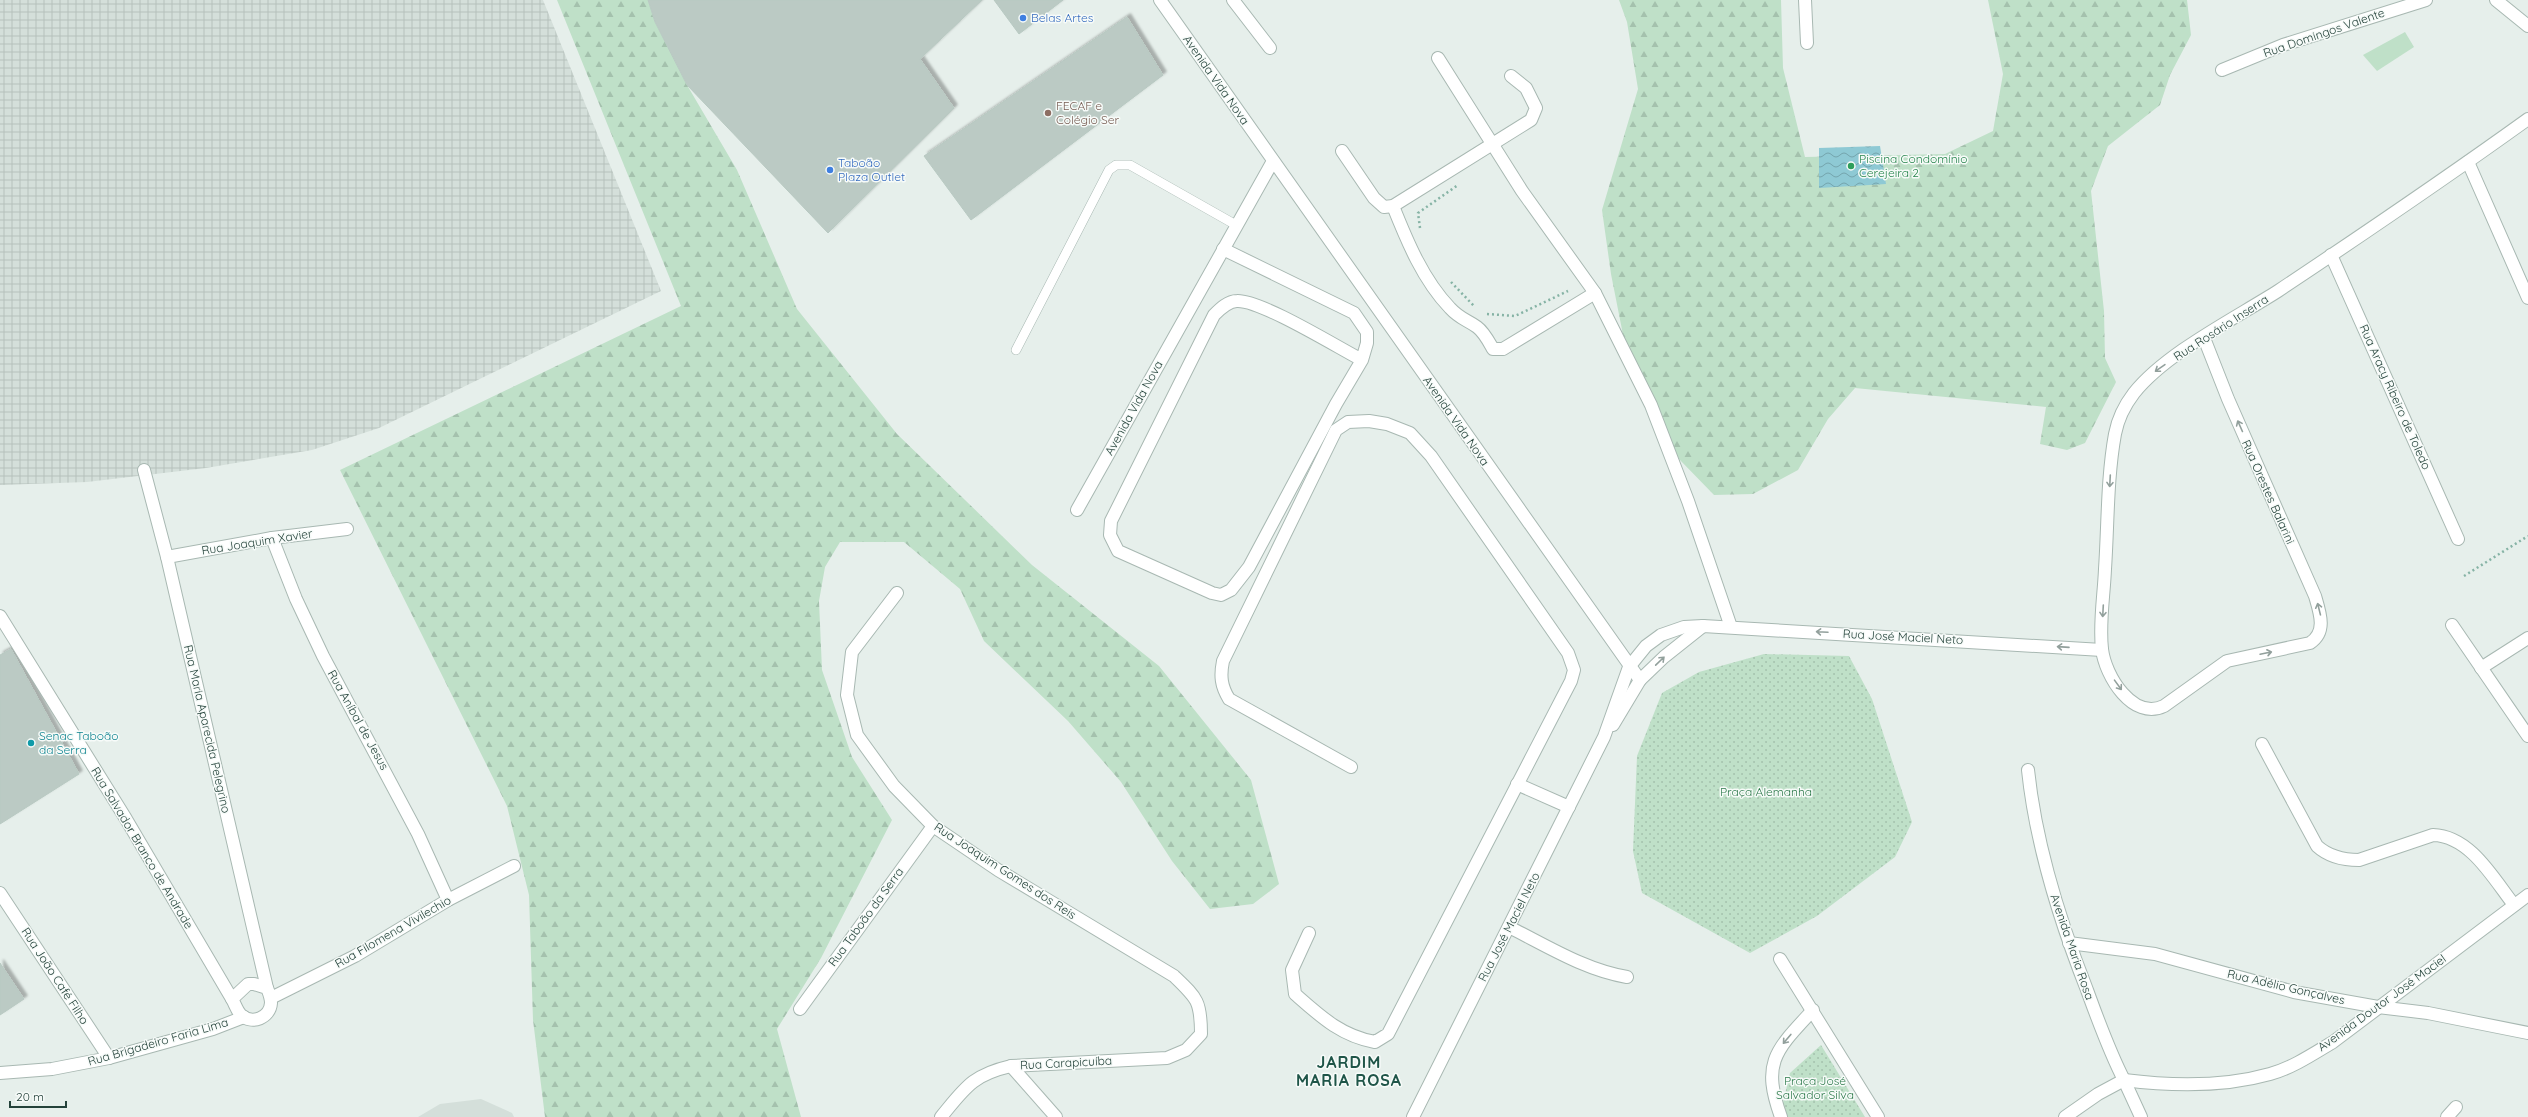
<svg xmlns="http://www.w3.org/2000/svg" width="2528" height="1117" font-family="Quicksand,sans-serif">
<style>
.built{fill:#d4dfda}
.industrial{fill:url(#industrial-grid)}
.grass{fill:url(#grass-dots)}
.forest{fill:url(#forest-firs)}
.pitch{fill:#bfe0c8}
.water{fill:url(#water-waves)}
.building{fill:#bbcac4;stroke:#b8c9c2;filter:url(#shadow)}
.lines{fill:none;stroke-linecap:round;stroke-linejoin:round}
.service-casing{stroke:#a8b8b2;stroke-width:10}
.minor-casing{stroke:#a8b8b2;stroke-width:14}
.tertiary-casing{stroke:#a8b8b2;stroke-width:14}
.path{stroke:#86b3a5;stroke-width:2.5;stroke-dasharray:2 3;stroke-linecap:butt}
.service{stroke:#fff;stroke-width:9}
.minor{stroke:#fff;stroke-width:12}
.tertiary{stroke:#fff;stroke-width:12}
.oneway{stroke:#92a09c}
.shop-dot{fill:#3f7fe0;stroke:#f7fbf9;stroke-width:1.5}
.education-dot{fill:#8d6e63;stroke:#f7fbf9;stroke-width:1.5}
.leisure-dot{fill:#2e9e5b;stroke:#f7fbf9;stroke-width:1.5}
.culture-dot{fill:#0f9aa8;stroke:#f7fbf9;stroke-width:1.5}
.labels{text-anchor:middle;stroke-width:3;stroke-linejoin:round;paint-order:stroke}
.shop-label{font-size:12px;fill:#366cbe;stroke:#f7fbf9;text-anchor:start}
.street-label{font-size:12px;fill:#24423a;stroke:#f7fbf9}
.education-label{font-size:12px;fill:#785e54;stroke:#f7fbf9;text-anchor:start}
.leisure-label{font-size:12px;fill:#27864d;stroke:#f7fbf9;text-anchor:start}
.culture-label{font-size:12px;fill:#0d838f;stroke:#f7fbf9;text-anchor:start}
.park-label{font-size:12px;fill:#2d7a4b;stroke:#f7fbf9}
.district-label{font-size:16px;font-weight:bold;letter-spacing:1px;fill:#1f5548;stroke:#f7fbf9}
</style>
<defs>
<pattern id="industrial-grid" width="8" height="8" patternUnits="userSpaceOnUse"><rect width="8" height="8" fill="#d4dfda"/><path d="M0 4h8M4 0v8" fill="none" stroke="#b6c1bc"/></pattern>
<pattern id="grass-dots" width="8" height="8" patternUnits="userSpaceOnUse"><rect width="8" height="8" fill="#bfe0c8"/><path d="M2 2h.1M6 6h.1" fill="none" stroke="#a4c1ad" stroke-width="1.8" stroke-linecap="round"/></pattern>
<pattern id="forest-firs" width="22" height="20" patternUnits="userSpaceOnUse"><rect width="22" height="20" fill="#bfe0c8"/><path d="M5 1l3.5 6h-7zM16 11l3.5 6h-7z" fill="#a4c1ad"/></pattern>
<pattern id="water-waves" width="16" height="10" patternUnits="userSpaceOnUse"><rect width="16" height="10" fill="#8ec9d4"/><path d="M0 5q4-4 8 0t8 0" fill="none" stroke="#74a5ad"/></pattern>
<filter id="shadow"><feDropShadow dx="3.5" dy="-3.5" stdDeviation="1" flood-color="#0004"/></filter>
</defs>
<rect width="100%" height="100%" fill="#e6efeb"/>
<!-- built -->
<polygon class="built" points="481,1099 512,1113 514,1117 418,1117 440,1104"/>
<!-- industrial -->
<polygon class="industrial" points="0,0 543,0 661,291 379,428 312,450 206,468 87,482 0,485"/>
<!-- grass -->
<g class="grass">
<polygon points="1764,654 1849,656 1872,699 1912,822 1895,857 1817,916 1750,953 1642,893 1633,851 1637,756 1662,693 1699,672"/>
<polygon points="1821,1045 1865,1117 1787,1117 1782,1107 1790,1073"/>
</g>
<!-- forest -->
<g class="forest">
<polygon points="557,0 648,0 655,22 687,85 737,170 797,309 897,434 1032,565 1159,666 1251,780 1279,884 1253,904 1210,909 1172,861 1121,782 1068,721 984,641 960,589 904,542 840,542 825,567 819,601 822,670 852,757 892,820 821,958 777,1029 801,1117 545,1117 533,1020 529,895 507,806 340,470 681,306"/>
<polygon points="1619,0 1781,0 1783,68 1805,157 1945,154 1993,131 2003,74 1988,0 2187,0 2191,35 2170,75 2160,105 2108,146 2091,191 2104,311 2105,358 2116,382 2085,443 2067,450 2040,444 2046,407 1855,388 1828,419 1798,470 1753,494 1714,495 1679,459 1627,355 1611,274 1602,210 1638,89 1627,22"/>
</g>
<!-- pitch -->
<polygon class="pitch" points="2405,32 2414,47 2377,71 2363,55"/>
<!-- water -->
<polygon class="water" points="1880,146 1886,184 1819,188 1819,148"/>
<!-- building -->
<g class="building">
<polygon points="648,0 982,0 920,59 954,108 828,233 687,85 655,22"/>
<polygon points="994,0 1063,0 1019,34"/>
<polygon points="1127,17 1163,75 971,220 924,156"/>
<polygon points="11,649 79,774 0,824 0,655"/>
<polygon points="0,963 24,999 0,1015"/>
</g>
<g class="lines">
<!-- service casing -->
<g class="service-casing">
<polyline id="service" points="1016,350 1109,170 1116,165 1130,165 1236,225"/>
</g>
<!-- minor casing -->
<g class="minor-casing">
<g id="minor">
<polyline points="1160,0 1640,680"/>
<polyline points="1233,0 1270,48"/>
<polyline points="1805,0 1807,43"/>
<polyline points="1438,58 1522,191 1595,293 1651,405 1688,501 1731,627"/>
<polyline points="2222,70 2283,45 2426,0"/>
<polyline points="1342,151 1374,198 1384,207 1393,206 1531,120 1536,108 1526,88 1511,76"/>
<polyline points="2468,162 2528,298"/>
<path d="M1393,206C1407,241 1423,280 1450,308C1460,319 1466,319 1477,327C1484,332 1489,342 1493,349H1503L1595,293"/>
<path d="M1223,249L1354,313L1367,332V343L1362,360L1336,404L1249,567L1231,590L1221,595L1212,593L1118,551L1110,535L1111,521L1214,315C1220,309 1228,301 1237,301C1261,300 1337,347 1362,360"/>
<polyline points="2331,255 2458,539"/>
<path d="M2204,338L2228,399L2315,596C2320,613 2327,632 2310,643L2227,661L2164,706C2133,721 2105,676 2102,649C2099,623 2104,595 2105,569C2108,525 2107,478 2115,434C2118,418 2124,406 2134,393C2166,353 2234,319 2278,291C2362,235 2446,178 2528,119"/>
<polyline points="144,470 167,557 267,988"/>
<polyline points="1077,510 1273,161"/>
<polyline points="272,538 296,599 323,656 418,834 448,900"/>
<polyline points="167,557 272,538 347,529"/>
<path d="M897,593L852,652L847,695L857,735L894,786L933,826L998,870L1174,976C1197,998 1201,1001 1201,1034L1186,1050L1167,1058L1011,1066C972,1075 965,1088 941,1117"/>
<polyline points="0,616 126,819 232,999"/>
<polyline points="2452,625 2528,736"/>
<polyline points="2481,668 2528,638"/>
<polyline points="1613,725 1640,680 1664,657 1703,626"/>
<path d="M2262,744L2317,846C2329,857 2343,860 2359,860L2433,835C2470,836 2493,878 2514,905"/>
<path d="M2028,770C2036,846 2059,919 2087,990C2098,1020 2109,1051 2124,1080L2098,1094L2065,1117"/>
<polyline points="1517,784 1569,807"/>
<polyline points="0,893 109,1058"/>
<path d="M1509,927C1547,946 1585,970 1627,977"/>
<path d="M1309,933L1292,970L1295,994C1320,1016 1341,1036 1375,1042L1388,1034L1571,681L1574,670L1568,653L1431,456L1410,433L1387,424L1369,421L1348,422L1336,430L1223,661C1220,676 1221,686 1229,699L1351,767"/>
<polyline points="2069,943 2155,954 2294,992 2378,1007 2428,1013 2528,1033"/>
<polyline points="1780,959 1878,1117"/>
<path d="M248,984H254L267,988C269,993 271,997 271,1003C270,1018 252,1025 241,1015C237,1011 235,1004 232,999Z"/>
<polyline points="271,998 355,956 448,900 514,866"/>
<polyline points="800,1009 933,826"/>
<polyline points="1011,1066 1056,1117"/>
<polyline points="0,1073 52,1069 109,1058 213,1029 244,1017"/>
<polyline points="1413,1117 1604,737 1629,667 1646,646 1661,635 1684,627 1703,626 2102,650"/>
<path d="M1781,1117C1761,1062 1776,1050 1813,1010"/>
<polyline points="2447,1117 2456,1107"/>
</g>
</g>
<!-- tertiary casing -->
<g class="tertiary-casing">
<g id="tertiary">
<polyline points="2496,0 2528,26"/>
<path d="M2124,1080C2171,1086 2224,1087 2270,1074C2292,1068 2313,1054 2333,1042L2528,895"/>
<polyline points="2124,1080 2141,1117"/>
</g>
</g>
<!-- path -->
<g class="path">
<polyline points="1420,228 1418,213 1458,185"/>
<polyline points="1451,282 1474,306"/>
<polyline points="1487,314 1515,316 1568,291"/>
<polyline points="2464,576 2528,536"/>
</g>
<!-- service -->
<use href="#service" class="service"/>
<!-- minor -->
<use href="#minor" class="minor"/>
<!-- tertiary -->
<use href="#tertiary" class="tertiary"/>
</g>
<!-- one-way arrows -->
<defs><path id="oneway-shaft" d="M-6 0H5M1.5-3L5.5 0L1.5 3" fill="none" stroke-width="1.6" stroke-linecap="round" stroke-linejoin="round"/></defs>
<g class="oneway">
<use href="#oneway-shaft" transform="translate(2160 368) rotate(145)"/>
<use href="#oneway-shaft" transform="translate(2240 426) rotate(-114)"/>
<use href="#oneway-shaft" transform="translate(2110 481) rotate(93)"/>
<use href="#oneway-shaft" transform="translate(2319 609) rotate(-104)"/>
<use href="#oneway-shaft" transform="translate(2103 611) rotate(93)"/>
<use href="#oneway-shaft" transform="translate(1822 632) rotate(-177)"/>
<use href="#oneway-shaft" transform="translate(2063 647) rotate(-176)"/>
<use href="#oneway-shaft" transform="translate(2266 653) rotate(-12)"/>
<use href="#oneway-shaft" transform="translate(1660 661) rotate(-44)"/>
<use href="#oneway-shaft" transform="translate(2118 685) rotate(54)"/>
<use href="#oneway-shaft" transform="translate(1787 1039) rotate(130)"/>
</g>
<!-- markers -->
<g class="shop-dot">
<circle cx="1023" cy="18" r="4"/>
<circle cx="830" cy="170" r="4"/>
</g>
<circle class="education-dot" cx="1048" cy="113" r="4"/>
<circle class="leisure-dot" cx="1851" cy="166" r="4"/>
<circle class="culture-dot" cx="31" cy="743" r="4"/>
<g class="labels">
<!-- shop labels -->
<g class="shop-label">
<text x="1031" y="22">Belas Artes</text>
<text x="838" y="167">Taboão<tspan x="838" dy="14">Plaza Outlet</tspan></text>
</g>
<!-- street labels -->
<g class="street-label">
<text transform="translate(2324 33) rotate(-19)" y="4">Rua Domingos Valente</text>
<text transform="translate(1216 80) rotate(55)" y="4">Avenida Vida Nova</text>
<text transform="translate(2221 328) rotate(-33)" y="4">Rua Rosário Inserra</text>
<text transform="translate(2395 397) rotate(66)" y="4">Rua Aracy Ribeiro de Toledo</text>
<text transform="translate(1134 408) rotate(-61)" y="4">Avenida Vida Nova</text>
<text transform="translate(1456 421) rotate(55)" y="4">Avenida Vida Nova</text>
<text transform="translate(2268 492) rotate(66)" y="4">Rua Orestes Balarini</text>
<text transform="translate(257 542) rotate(-9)" y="4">Rua Joaquim Xavier</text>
<text transform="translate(1903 637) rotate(3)" y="4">Rua José Maciel Neto</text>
<text transform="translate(358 720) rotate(61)" y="4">Rua Aníbal de Jesus</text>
<text transform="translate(207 729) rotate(77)" y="4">Rua Maria Aparecida Pelegrino</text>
<text transform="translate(142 848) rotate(59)" y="4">Rua Salvador Branco de Andrade</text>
<text transform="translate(1005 871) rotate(33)" y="4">Rua Joaquim Gomes dos Reis</text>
<text transform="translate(866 917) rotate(-54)" y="4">Rua Taboão da Serra</text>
<text transform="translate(1509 927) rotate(-63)" y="4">Rua José Maciel Neto</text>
<text transform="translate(393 932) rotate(-30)" y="4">Rua Filomena Vivilechio</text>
<text transform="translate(2072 947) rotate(71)" y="4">Avenida Maria Rosa</text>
<text transform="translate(55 976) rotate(57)" y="4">Rua João Café Filho</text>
<text transform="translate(2286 987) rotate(13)" y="4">Rua Adélio Gonçalves</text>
<text transform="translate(2382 1003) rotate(-36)" y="4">Avenida Doutor José Maciel</text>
<text transform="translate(158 1042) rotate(-16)" y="4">Rua Brigadeiro Faria Lima</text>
<text transform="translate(1066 1063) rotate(-3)" y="4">Rua Carapicuíba</text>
</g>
<!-- education labels -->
<g class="education-label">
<text x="1056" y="110">FECAF e<tspan x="1056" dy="14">Colégio Ser</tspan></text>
</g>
<!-- leisure labels -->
<g class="leisure-label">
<text x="1859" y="163">Piscina Condomínio<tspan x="1859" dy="14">Cerejeira 2</tspan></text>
</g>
<!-- culture labels -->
<g class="culture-label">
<text x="39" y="740">Senac Taboão<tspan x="39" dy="14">da Serra</tspan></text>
</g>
<!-- park labels -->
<g class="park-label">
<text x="1766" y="796">Praça Alemanha</text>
<text x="1815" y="1085">Praça José<tspan x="1815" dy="14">Salvador Silva</tspan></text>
</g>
<!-- district labels -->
<g class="district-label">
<text x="1349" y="1068">JARDIM<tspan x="1349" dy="18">MARIA ROSA</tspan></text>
</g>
</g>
<!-- scale -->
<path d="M10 1101v6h56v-6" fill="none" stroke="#24423a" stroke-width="2"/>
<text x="16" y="1101" font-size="12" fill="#24423a" stroke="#f7fbf9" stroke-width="3" paint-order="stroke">20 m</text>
</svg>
